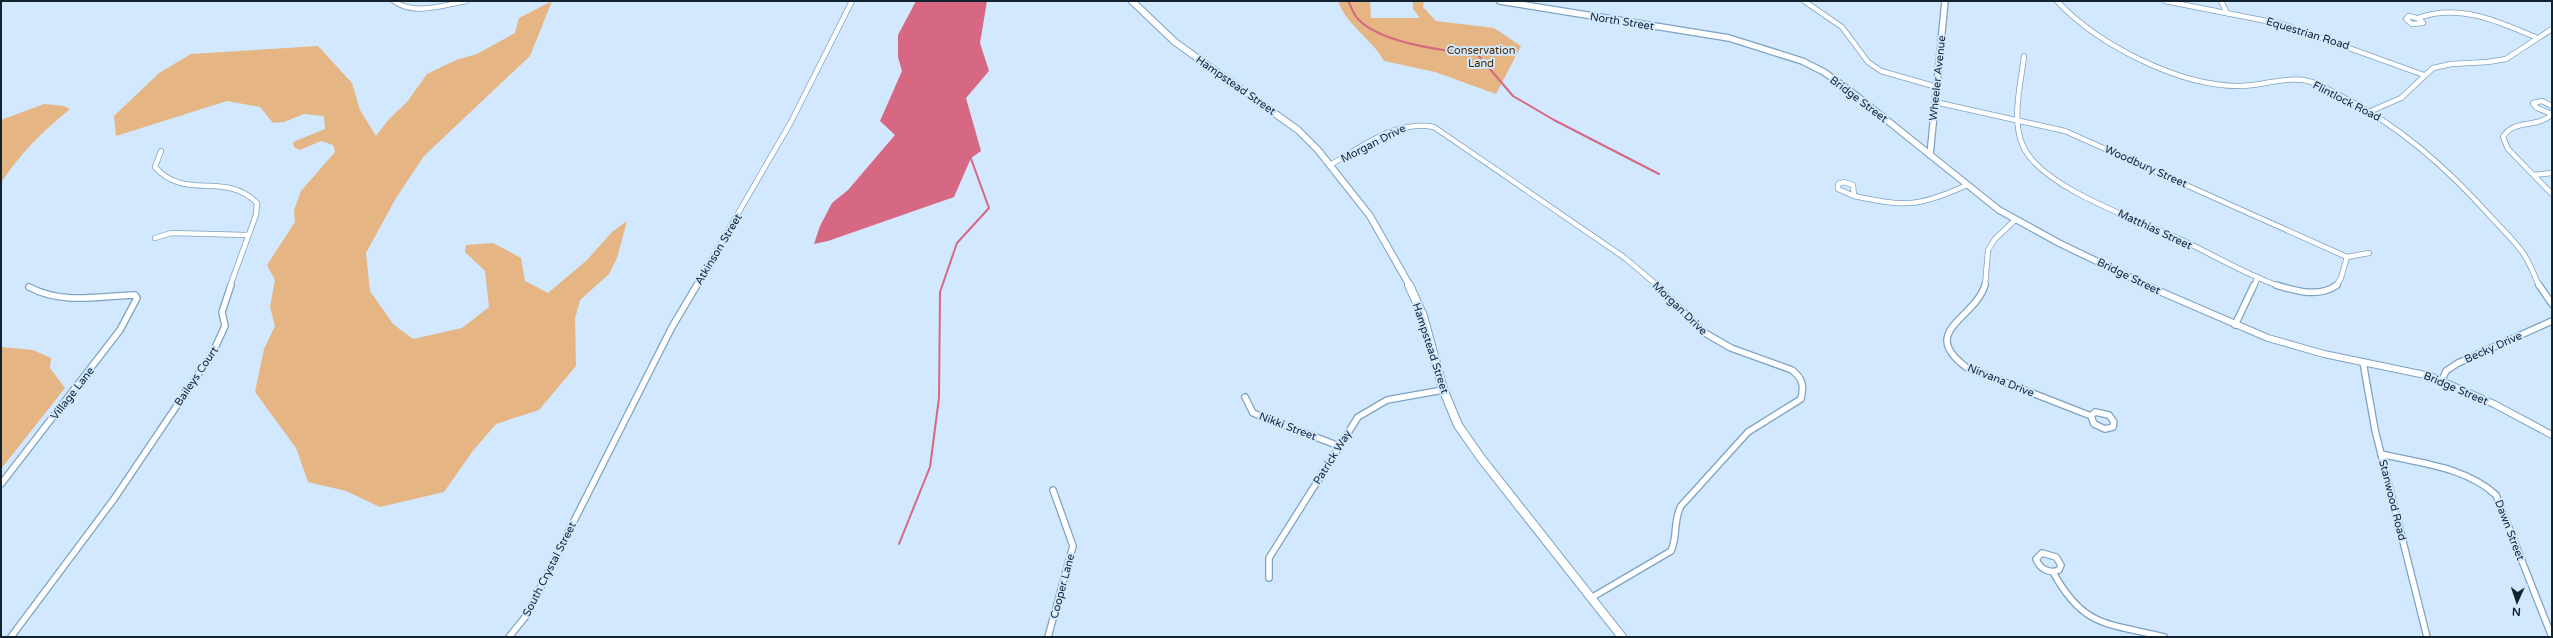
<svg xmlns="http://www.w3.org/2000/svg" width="2553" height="638" font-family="'Varela Round',sans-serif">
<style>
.green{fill:#e5b584}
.water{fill:#d76883}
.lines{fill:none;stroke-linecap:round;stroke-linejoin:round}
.stream{stroke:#d76883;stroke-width:2}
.minor-far1-casing{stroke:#7da2c3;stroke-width:6}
.minor-casing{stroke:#7da2c3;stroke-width:8}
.tertiary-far1-casing{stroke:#7da2c3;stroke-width:8}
.tertiary-casing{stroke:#7da2c3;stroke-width:8}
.secondary-far1-casing{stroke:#7da2c3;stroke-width:8}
.secondary-casing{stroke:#7da2c3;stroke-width:10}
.minor-far1{stroke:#fff;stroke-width:4.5}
.minor{stroke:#fff;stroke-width:5.5}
.tertiary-far1{stroke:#fff;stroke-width:5.5}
.tertiary{stroke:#fff;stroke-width:6}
.secondary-far1{stroke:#fff;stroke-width:6}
.secondary{stroke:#fff;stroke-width:8}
.labels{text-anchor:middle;stroke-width:4;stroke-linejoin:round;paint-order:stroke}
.street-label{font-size:11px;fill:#13222f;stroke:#d1e8fe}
.park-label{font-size:11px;fill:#4a2b03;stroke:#d1e8fe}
</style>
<rect width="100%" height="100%" fill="#d1e8fe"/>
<!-- green -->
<g class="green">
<polygon points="552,1 530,56 424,156 396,198 366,253 370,291 393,324 413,339 462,328 489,307 485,271 465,252 466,245 493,243 521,258 525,281 548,293 586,261 612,232 627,221 617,258 609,274 580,300 575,319 576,366 539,410 496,424 472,452 444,492 380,507 346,491 308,482 296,448 255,392 264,349 275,326 270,307 275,280 267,265 295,222 294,210 301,191 335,152 333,145 321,141 300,150 294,147 293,142 325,129 324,116 304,114 284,122 273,123 260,107 227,101 116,136 114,116 159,73 191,54 318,46 352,83 360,110 376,136 389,119 407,102 427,74 456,60 477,54 515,33 519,18"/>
<path d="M1338,1H1370L1371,18H1420L1413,9V1H1424L1423,7L1436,21L1494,28L1521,46L1496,94L1435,72L1384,61C1372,39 1346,25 1338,1Z"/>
<path d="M44,104L64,106L70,109C43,131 20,153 1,183V120Z"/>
<polygon points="1,347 33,350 51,358 50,368 65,388 1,469"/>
</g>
<!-- water -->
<polygon class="water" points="916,1 987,1 980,43 989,71 966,98 981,151 971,158 954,197 828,241 814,244 820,226 832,203 848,190 895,135 880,121 902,71 898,57 898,35"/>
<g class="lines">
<!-- stream -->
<g class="stream">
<path d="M1348,1C1351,6 1353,13 1357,18C1379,43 1445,51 1477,54L1513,96L1554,120L1659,174"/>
<polyline points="899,544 930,467 939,398 940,292 957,243 989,208 970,156"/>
</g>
<!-- minor-far1 casing -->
<g class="minor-far1-casing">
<g id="minor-far1">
<path d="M394,1C414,16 444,5 466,1"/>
<polyline points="1804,1 1842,27 1868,62 1881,71 1937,87"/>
<path d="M2057,1C2098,45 2179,86 2239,86C2262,86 2286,76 2308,81C2320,84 2331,91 2341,96C2400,126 2447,168 2491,217C2502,229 2514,240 2523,253C2530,263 2534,275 2539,286"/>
<polyline points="2165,1 2282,24 2424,75"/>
<polyline points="2221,1 2227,13"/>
<polygon points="2409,16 2420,19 2423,23 2412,24 2406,19"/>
<path d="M2418,18C2458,3 2498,21 2535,37"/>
<path d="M2024,56C2021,83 2011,120 2023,146C2042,189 2144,222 2186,242C2217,257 2247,275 2279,286"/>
<polyline points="1935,102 2065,131 2347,257"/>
<polyline points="2552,106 2542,101 2533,103 2537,108 2552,114"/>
<polyline points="2371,111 2401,98 2433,68 2451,64 2488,62 2506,59 2552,29"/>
<path d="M2552,114C2538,129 2514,118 2503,137L2508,149L2552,194"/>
<path d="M161,151L155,167C186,202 224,170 257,203L256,215L230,286"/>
<path d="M1330,165C1362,147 1396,119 1434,127L1625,258L1658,286"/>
<polyline points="2534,175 2552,173"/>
<polygon points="1844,182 1853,185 1854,196 1838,189 1838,184"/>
<path d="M1854,196C1905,207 1919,207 1967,185"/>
<polyline points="155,238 171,233 247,235"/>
<polyline points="696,286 791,122 852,1"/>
<polyline points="1985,286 1988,250 1995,239 2015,220"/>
<polyline points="2254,286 2258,277"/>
<polyline points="2336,286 2341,278 2347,257 2369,253"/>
</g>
</g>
<!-- minor casing -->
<g class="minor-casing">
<g id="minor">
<path d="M1985,285C1975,319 1918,331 1966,367L2091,416"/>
<path d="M2276,285C2296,291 2319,298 2337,285"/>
<polyline points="2539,285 2552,304"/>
<polyline points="2235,325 2254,285"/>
<polyline points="2363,362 2375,430 2427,637"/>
<polyline points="2442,380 2446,371 2458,363 2552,321"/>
<polyline points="1245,397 1253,413 1339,446"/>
<polygon points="2095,412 2109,415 2114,422 2113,427 2105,429 2094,424 2091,416"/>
<path d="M2381,454C2419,463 2466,467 2496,495L2552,637"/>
<path d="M1,484L120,330L137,298L135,295C98,296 63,305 29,287"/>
<path d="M2042,553L2056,557L2061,565L2059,570C2049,574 2040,569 2036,559Z"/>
<path d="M2053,572C2084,629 2109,623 2164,637"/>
<polyline points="1269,578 1269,558 1358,417 1387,400 1443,390"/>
<path d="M1591,598L1671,551C1678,536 1673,520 1681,506L1748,432L1801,399C1804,385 1803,379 1792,370L1731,348L1705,333L1656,285"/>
<polyline points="11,637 114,499 213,352 225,326 222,312 231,285"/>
<polyline points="509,637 526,616 672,327 697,285"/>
<polyline points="1048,637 1073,546 1053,490"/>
</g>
</g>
<!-- tertiary-far1 casing -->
<g class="tertiary-far1-casing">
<g id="tertiary-far1">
<polyline points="1500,1 1729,38 1802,61 1824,72 1858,97 1999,210 2059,243 2148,286"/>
<polyline points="1930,155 1945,1"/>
</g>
</g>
<!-- tertiary casing -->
<g class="tertiary-casing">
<polyline id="tertiary" points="2145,285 2268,338 2324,354 2430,376 2494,404 2552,435"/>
</g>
<!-- secondary-far1 casing -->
<g class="secondary-far1-casing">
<polyline id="secondary-far1" points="1132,1 1175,42 1298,130 1318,150 1370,216 1410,286"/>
</g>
<!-- secondary casing -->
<g class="secondary-casing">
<polyline id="secondary" points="1409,285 1423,316 1443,389 1458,425 1481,458 1622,637"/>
</g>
<!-- minor-far1 -->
<use href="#minor-far1" class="minor-far1"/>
<!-- minor -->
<use href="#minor" class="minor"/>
<!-- tertiary-far1 -->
<use href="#tertiary-far1" class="tertiary-far1"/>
<!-- tertiary -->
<use href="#tertiary" class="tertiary"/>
<!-- secondary-far1 -->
<use href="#secondary-far1" class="secondary-far1"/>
<!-- secondary -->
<use href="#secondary" class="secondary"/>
</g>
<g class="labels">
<!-- street labels -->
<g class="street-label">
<text transform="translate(1622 21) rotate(9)" y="4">North Street</text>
<text transform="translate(2308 33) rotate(17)" y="4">Equestrian Road</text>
<text transform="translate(1937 78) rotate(-84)" y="4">Wheeler Avenue</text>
<text transform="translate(1236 85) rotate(35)" y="4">Hampstead Street</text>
<text transform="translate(1859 99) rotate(37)" y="4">Bridge Street</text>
<text transform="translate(2347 101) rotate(27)" y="4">Flintlock Road</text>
<text transform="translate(1373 143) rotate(-27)" y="4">Morgan Drive</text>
<text transform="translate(2146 166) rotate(24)" y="4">Woodbury Street</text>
<text transform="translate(2155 229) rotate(25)" y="4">Matthias Street</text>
<text transform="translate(718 249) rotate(-59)" y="4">Atkinson Street</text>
<text transform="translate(2129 276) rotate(26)" y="4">Bridge Street</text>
<text transform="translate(1680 308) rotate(44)" y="4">Morgan Drive</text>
<text transform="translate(2493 347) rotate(-24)" y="4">Becky Drive</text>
<text transform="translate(1431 348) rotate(72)" y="4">Hampstead Street</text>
<text transform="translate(196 376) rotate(-56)" y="4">Baileys Court</text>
<text transform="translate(2001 380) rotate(22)" y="4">Nirvana Drive</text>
<text transform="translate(2456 388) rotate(23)" y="4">Bridge Street</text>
<text transform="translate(72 393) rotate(-52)" y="4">Village Lane</text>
<text transform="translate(1288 426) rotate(21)" y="4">Nikki Street</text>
<text transform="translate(1332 457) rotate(-58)" y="4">Patrick Way</text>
<text transform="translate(2393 500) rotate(76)" y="4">Stanwood Road</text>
<text transform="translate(2510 530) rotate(69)" y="4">Dawn Street</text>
<text transform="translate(549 569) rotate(-63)" y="4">South Crystal Street</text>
<text transform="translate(1062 586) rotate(-75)" y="4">Cooper Lane</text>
</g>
<!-- park labels -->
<g class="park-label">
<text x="1481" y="54">Conservation<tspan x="1481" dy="13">Land</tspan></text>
</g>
</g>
<!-- border -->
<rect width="2553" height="638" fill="none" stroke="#13222f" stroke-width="4"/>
<!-- north arrow -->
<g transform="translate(2517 602) rotate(183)" stroke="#d1e8fe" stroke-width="3" paint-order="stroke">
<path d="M0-3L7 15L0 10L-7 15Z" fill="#13222f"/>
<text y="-6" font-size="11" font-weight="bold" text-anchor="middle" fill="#13222f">N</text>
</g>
</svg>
